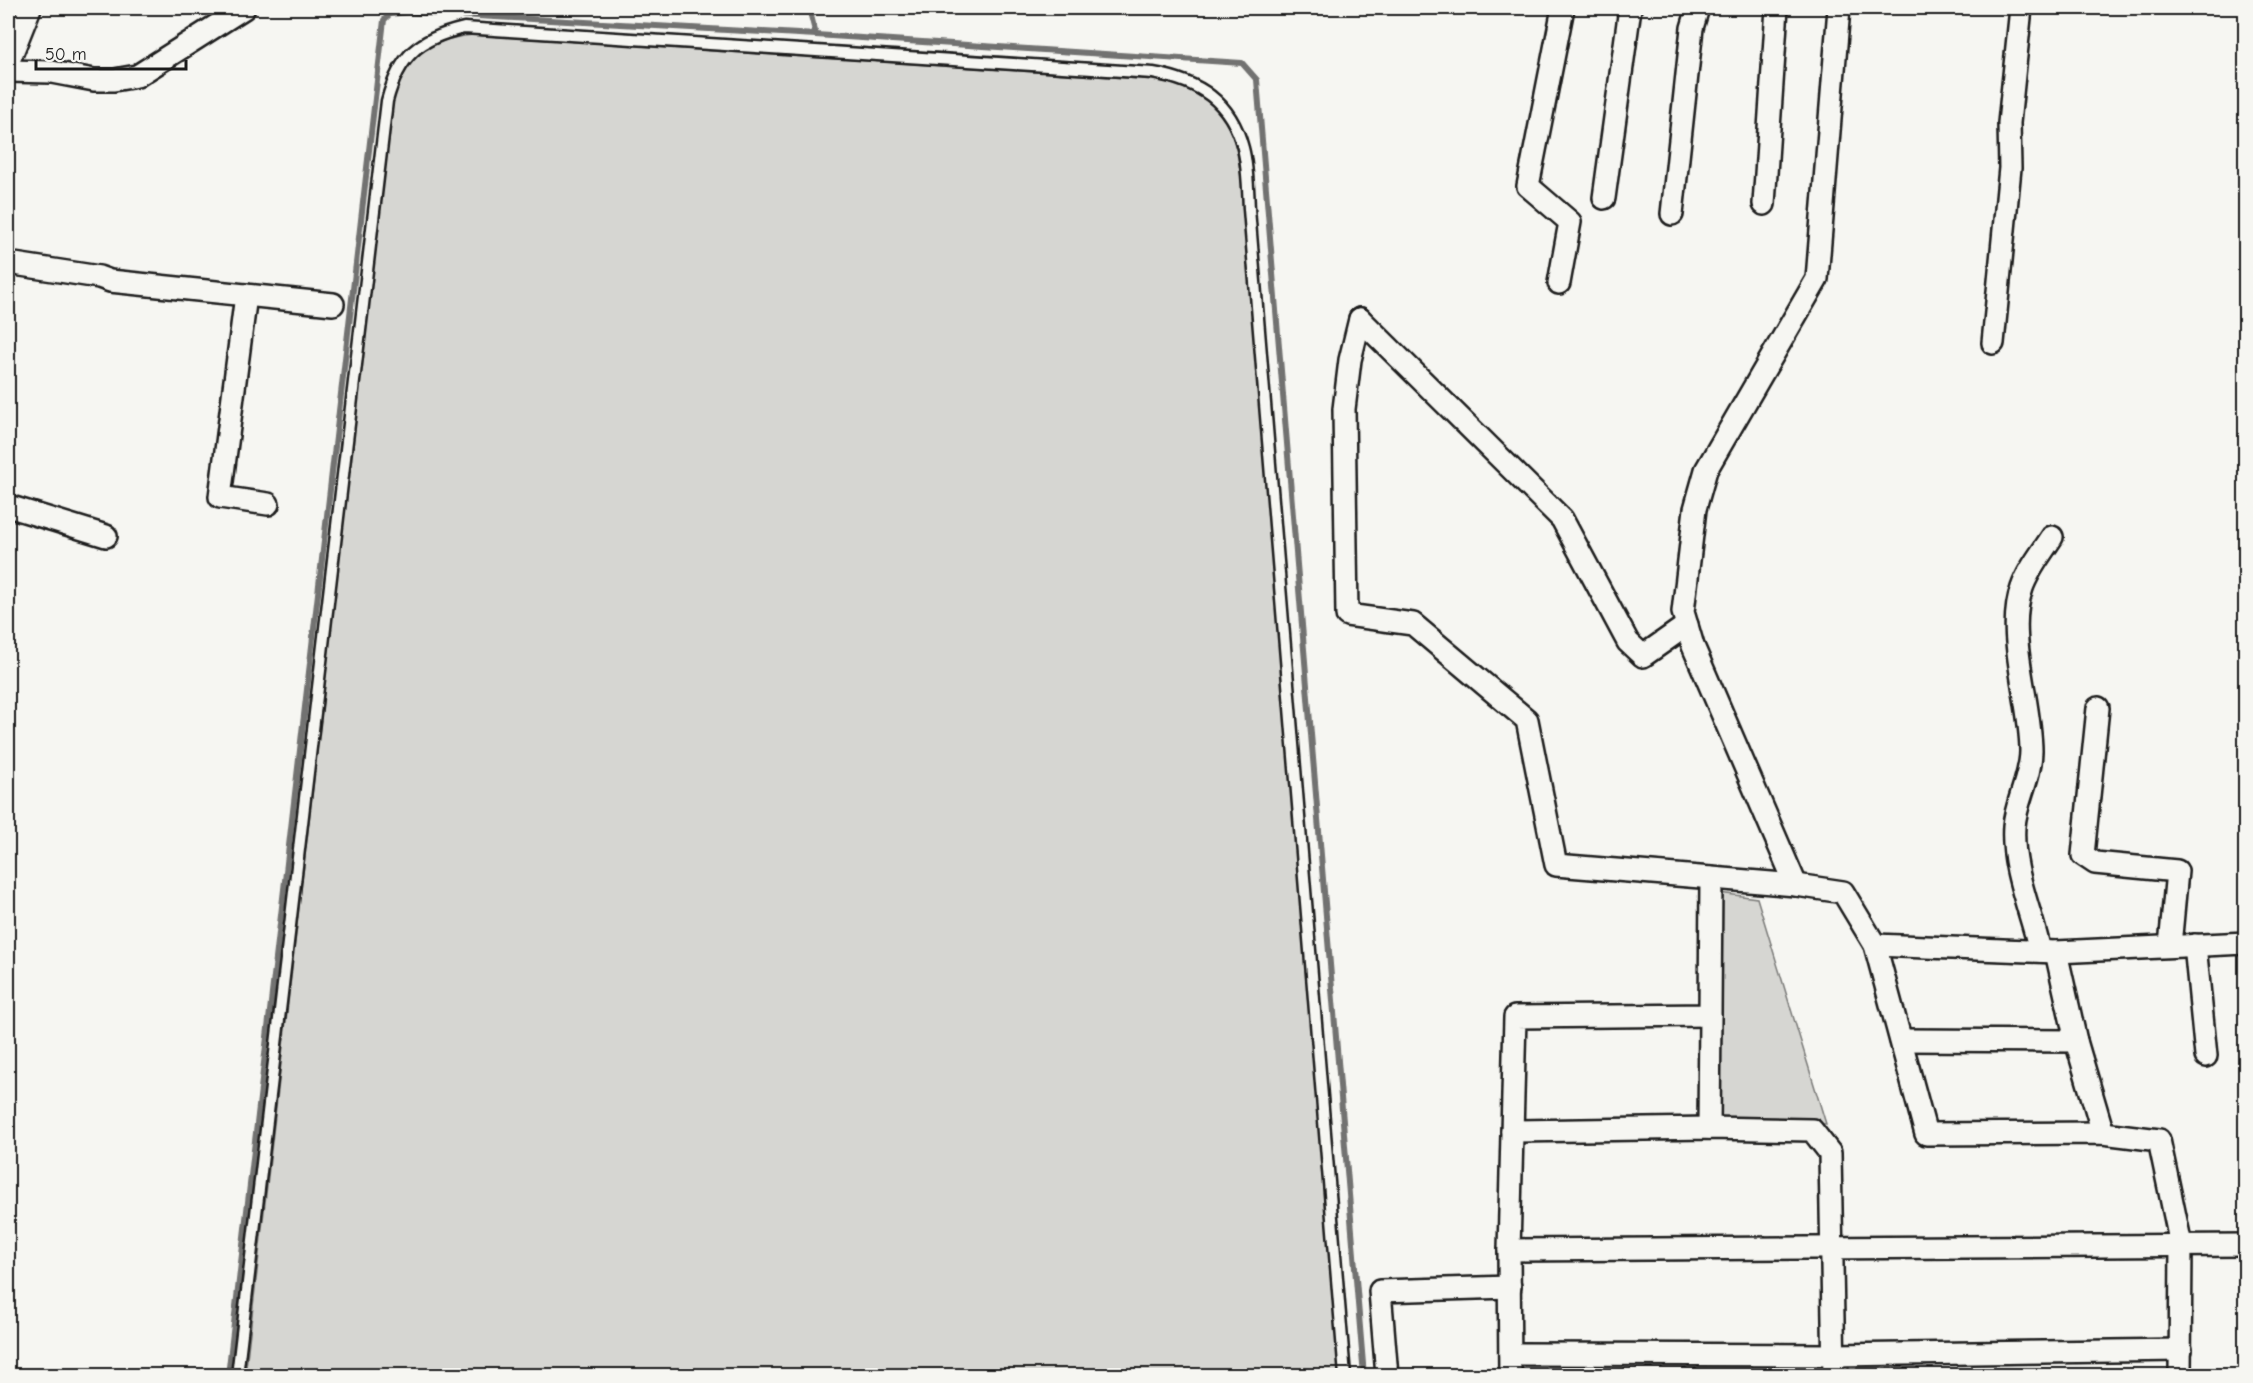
<svg xmlns="http://www.w3.org/2000/svg" width="2253" height="1383" font-family="'Comic Neue',sans-serif">
<style>
.green{fill:#d6d6d2;stroke:#797977;stroke-width:1.5}
.lines{fill:none;stroke-linecap:round;stroke-linejoin:round}
.stream{stroke:#727271;stroke-width:6}
.service-casing{stroke:#1c1c1c;stroke-width:15}
.minor-casing{stroke:#1c1c1c;stroke-width:26}
.service{stroke:#f6f6f2;stroke-width:10}
.minor{stroke:#f6f6f2;stroke-width:21}
</style>
<rect width="100%" height="100%" fill="#f6f6f2"/>
<filter id="ink" filterUnits="userSpaceOnUse"><feTurbulence type="fractalNoise" baseFrequency=".0167" numOctaves="2"/><feDisplacementMap in="SourceGraphic" scale="12" xChannelSelector="R" yChannelSelector="G"/><feConvolveMatrix kernelMatrix="1 2 1 2 8 2 1 2 1" color-interpolation-filters="sRGB"/></filter>
<g filter="url(#ink)">
<!-- green -->
<g class="green">
<path d="M473,35L1156,80C1222,92 1236,126 1242,187L1339,1375L245,1376L392,101C408,56 424,40 473,35Z"/>
<polygon points="1719,893 1757,898 1826,1124 1719,1120"/>
</g>
<g class="lines">
<!-- stream -->
<g class="stream">
<polyline points="809,8 816,35"/>
<polyline points="228,1376 384,20 390,14 408,12 816,35 1242,63 1257,80 1364,1376"/>
</g>
<!-- service casing -->
<g class="service-casing">
<path id="service" d="M237,1376L387,101C399,56 418,39 464,28L1153,73C1199,81 1231,101 1243,148C1248,167 1248,190 1249,209L1345,1376"/>
</g>
<!-- minor casing -->
<g class="minor-casing">
<g id="minor">
<polyline points="8,63 30,8"/>
<polyline points="8,71 52,72 94,80 114,80 137,76 244,8"/>
<polyline points="1604,198 1630,8"/>
<polyline points="1764,204 1777,8"/>
<polyline points="1672,214 1692,28 1698,8"/>
<polyline points="8,263 99,277 110,281 333,304"/>
<polyline points="1559,283 1570,222 1528,186 1563,8"/>
<polyline points="246,295 220,497 268,504"/>
<polyline points="1360,319 1350,360 1344,409 1347,615 1413,624 1527,720 1556,865 1796,885 1843,892 1875,945 1926,1134 2103,1133 2159,1140 2181,1245 2180,1376"/>
<polyline points="1360,319 1562,519 1628,642 1643,656 1687,625"/>
<polyline points="1993,343 2010,168 2009,123 2021,8"/>
<polyline points="8,506 106,536"/>
<polyline points="2098,708 2083,855 2095,863 2177,871 2170,946"/>
<polyline points="1796,885 1693,646 1683,612 1695,509 1706,470 1817,279 1839,8"/>
<polyline points="1875,945 2056,952 2246,943"/>
<polyline points="2195,945 2206,1056"/>
<path d="M2040,951C2031,910 2011,869 2014,826C2016,801 2031,777 2031,751C2031,701 2005,634 2022,588C2028,570 2041,554 2052,537"/>
<polyline points="2056,952 2076,1041 2103,1133"/>
<polyline points="1901,1040 2076,1041"/>
<polyline points="1709,1128 1710,1015"/>
<polyline points="1512,1131 1709,1128 1812,1130 1830,1153 1834,1376"/>
<polyline points="1509,1250 2246,1245"/>
<polyline points="1510,1354 1834,1355 2181,1350"/>
<polyline points="1387,1376 1380,1291 1510,1287"/>
<polyline points="1510,1376 1509,1250 1515,1017 1710,1015 1711,878"/>
</g>
</g>
<!-- service -->
<use href="#service" class="service"/>
<!-- minor -->
<use href="#minor" class="minor"/>
</g>
</g>
<!-- margin -->
<rect width="2253" height="1383" fill="none" stroke="#f6f6f2" stroke-width="30"/>
<rect x="15" y="15" width="2223" height="1353" fill="none" stroke="#1c1c1c" stroke-width="2" filter="url(#ink)"/>
<!-- scale -->
<path d="M36 60v9h150v-9" fill="none" stroke="#1c1c1c" stroke-width="3"/>
<text x="45" y="60" font-size="18" fill="#1c1c1c" stroke="#f6f6f2" stroke-width="4.5" paint-order="stroke">50 m</text>
</svg>
